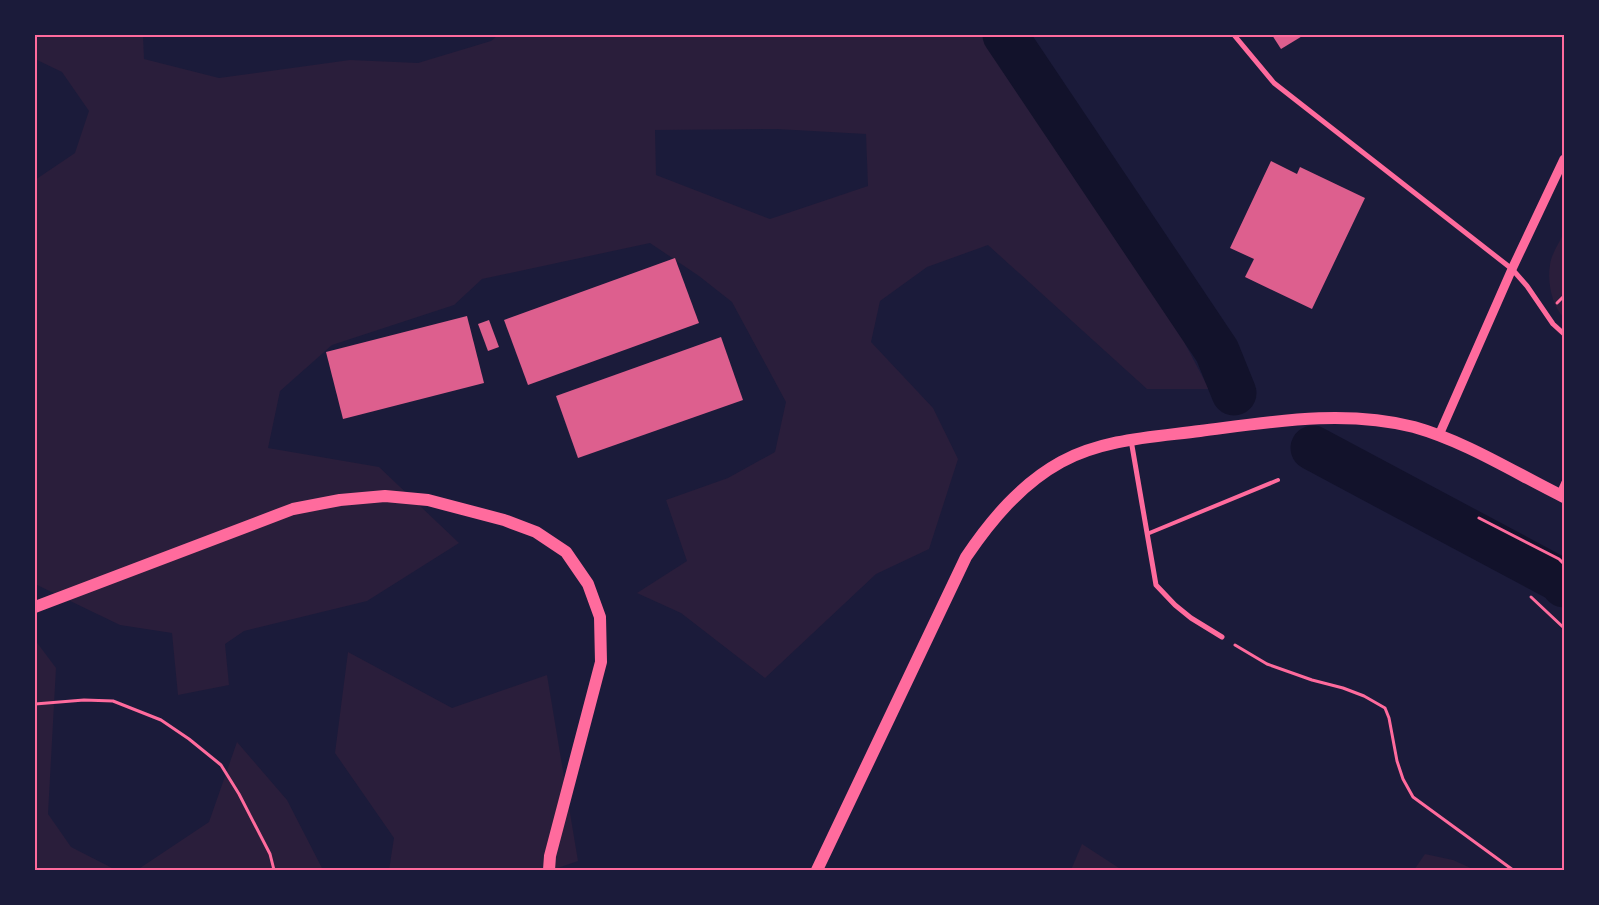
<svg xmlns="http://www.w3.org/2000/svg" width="1599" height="905" font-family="'PT Sans Narrow',sans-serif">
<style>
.green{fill:#2a1e3b;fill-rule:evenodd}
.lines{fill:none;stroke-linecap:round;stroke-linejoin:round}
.river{stroke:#12122b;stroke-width:45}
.building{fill:#dd5f8e}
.path{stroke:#ff6b9d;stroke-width:3}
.service{stroke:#ff6b9d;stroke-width:4}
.minor{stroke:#ff6b9d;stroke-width:5}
.tertiary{stroke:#ff6b9d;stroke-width:9}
.primary{stroke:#ff6b9d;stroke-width:12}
.neatline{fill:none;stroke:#ff6b9d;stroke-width:2}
</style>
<rect width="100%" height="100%" fill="#1b1b3a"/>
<!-- green -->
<g class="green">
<path d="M35,35H143L144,59L219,78L350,60L418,63L491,41L498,35H1022L1209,389H1147L988,245L927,267L880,301L871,342L933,408L958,459L929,549L876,574L765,678L681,613L637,593L687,561L666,500L728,478L775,452L786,402L732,302L699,276L650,243L482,279L454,305L332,345L280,391L268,448L379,467L459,543L367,601L244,631L225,644L229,685L178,695L172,633L120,625L35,584V180L75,153L89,111L62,72L35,59ZM777,129L866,134L868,186L770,219L656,175L655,130Z"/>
<path d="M1564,232V318C1552,306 1547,282 1550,265C1551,254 1560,242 1564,232Z"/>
<polygon points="35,640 56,668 48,814 71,847 116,870 35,870"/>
<polygon points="348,652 452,708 547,675 578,861 552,870 389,870 394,838 335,753"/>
<polygon points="237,742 287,800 323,870 137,870 209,822"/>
<polygon points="1082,844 1122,870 1071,870"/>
<polygon points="1425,854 1453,860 1475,870 1414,870"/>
</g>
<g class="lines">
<!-- river -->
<g class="river">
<polyline points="1005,35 1217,351 1234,393"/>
<polyline points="1313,448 1560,580 1564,585"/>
</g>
</g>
<!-- building -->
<g class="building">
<polygon points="1272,35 1304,35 1281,49"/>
<polygon points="1271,161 1297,174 1300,167 1365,198 1312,309 1245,277 1254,259 1230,248"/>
<polygon points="675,258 699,323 528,385 504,320"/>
<polygon points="467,316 484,383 343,419 326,352"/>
<polygon points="489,320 499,347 488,351 478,324"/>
<polygon points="721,337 743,400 578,458 556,396"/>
</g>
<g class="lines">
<!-- path -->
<g class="path">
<polyline points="1557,303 1564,296"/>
<polyline points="1479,518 1559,559 1564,564"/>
<polyline points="1531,597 1564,628"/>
<polyline points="1235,645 1267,664 1312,680 1343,688 1364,696 1385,708 1389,718 1397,761 1403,779 1413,797 1513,870"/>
<polyline points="35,704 84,700 113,701 161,720 189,739 221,765 239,794 270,854 274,870"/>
</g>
<!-- service -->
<polyline class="service" points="1147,534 1278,480"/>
<!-- minor -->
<g class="minor">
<polyline points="1234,35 1274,83 1512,269 1527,286 1553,324 1564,334"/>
<polyline points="1131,440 1156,585 1175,605 1191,618 1222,637"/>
<polyline points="1559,493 1564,482"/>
</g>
<!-- tertiary -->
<polyline class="tertiary" points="1439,435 1512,269 1564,159"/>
<!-- primary -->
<g class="primary">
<polyline points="35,607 293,509 340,500 385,496 428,500 504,520 536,532 566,552 588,584 600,617 601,662 550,856 549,870"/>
<path d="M817,870L966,557C991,520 1021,484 1061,462C1103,439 1154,437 1200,431C1271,422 1343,409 1414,427C1467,442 1515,473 1564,497"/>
</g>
</g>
<!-- border -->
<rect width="1599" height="905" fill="none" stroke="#1b1b3a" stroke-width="72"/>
<rect x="36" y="36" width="1527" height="833" class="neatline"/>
</svg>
